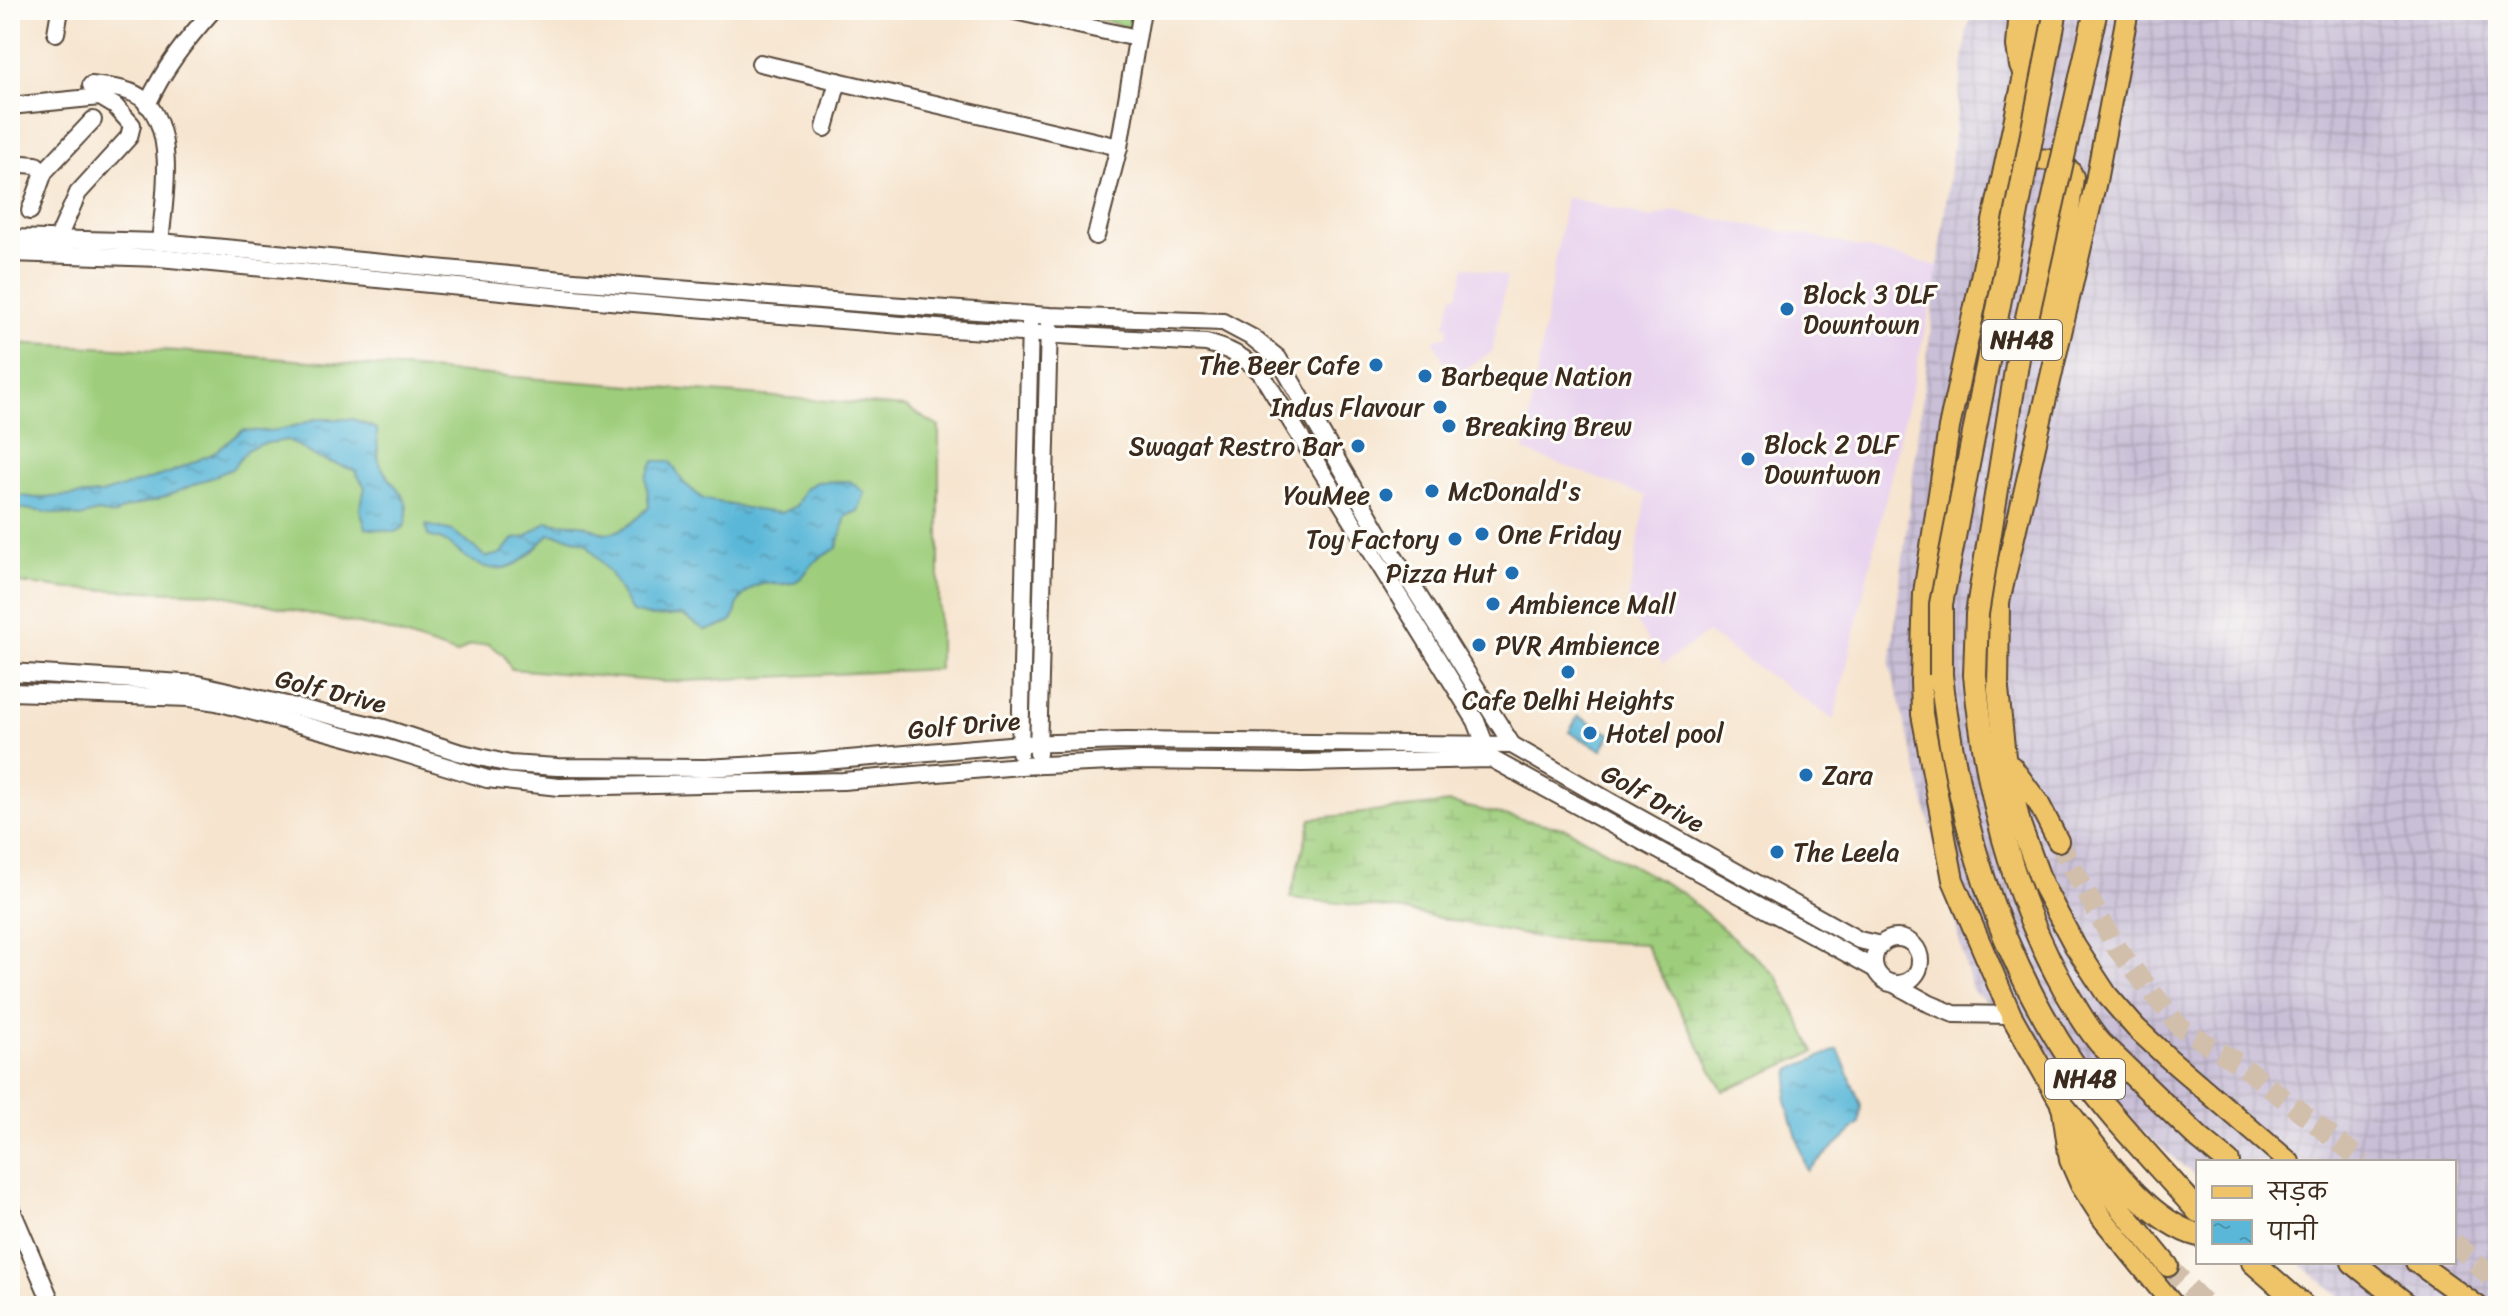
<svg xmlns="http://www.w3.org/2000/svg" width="2508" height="1316" font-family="Sriracha,'Playpen Sans Deva',sans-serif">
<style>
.built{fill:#e8d2ee}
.industrial{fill:url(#industrial-grid)}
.grass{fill:#9ece7c;stroke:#6c7c4d;stroke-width:2}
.wetland{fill:url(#wetland-marsh);stroke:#6c7c4d;stroke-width:2}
.park{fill:url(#park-crowns);stroke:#6c7c4d;stroke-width:2}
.water{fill:url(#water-ripples);stroke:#4a707b;stroke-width:2}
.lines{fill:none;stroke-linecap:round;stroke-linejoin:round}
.major-tunnel{stroke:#d1bfab;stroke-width:20;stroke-dasharray:20 10;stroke-linecap:butt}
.minor-casing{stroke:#574638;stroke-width:20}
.major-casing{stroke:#574638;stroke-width:24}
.highway-casing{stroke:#574638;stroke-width:26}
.minor{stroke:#fff;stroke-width:16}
.major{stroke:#efc469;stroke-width:20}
.highway{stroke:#efc469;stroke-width:22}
.highway-bridge-casing{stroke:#574638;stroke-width:26;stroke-linecap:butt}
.highway-bridge{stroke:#efc469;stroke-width:22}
.poi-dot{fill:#1f6fb2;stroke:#fdfcf7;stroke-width:3}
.labels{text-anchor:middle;stroke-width:6;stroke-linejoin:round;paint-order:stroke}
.shield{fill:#fdfcf7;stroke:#75695f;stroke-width:2}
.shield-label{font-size:24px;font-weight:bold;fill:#3b2a1e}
.poi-label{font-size:26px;fill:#3b2a1e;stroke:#fdfcf7;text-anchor:start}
.street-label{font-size:26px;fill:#3b2a1e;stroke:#fdfcf7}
</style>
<defs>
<pattern id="industrial-grid" width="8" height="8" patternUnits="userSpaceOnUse" patternTransform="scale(2)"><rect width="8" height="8" fill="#c9bfd7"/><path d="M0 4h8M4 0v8" fill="none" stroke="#aea4b8"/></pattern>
<pattern id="wetland-marsh" width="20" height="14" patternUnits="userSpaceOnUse" patternTransform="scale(2)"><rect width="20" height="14" fill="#9ece7c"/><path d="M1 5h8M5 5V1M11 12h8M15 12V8" fill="none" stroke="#89b16b"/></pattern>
<pattern id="park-crowns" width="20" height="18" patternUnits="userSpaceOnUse" patternTransform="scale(2)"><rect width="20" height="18" fill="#9ece7c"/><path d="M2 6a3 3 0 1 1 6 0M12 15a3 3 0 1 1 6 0" fill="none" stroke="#89b16b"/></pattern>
<pattern id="water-ripples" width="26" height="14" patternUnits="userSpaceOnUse" patternTransform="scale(2)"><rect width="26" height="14" fill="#5ab7d8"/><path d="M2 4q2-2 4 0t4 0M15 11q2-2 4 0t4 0" fill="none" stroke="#4c95af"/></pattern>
</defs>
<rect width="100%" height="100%" fill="#fdfcf7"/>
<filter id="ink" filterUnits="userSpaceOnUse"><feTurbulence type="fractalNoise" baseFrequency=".0125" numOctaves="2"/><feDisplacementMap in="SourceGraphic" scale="16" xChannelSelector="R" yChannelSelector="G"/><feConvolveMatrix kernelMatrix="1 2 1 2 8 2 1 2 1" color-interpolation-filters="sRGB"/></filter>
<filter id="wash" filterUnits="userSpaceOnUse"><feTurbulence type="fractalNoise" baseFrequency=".006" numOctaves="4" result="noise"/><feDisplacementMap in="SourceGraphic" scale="32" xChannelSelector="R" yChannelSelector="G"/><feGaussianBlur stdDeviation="1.8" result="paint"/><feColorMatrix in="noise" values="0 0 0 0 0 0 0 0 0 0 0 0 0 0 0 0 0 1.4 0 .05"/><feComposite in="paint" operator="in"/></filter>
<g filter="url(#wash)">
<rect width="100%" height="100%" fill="#f6e4ce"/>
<!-- built -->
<g class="built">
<polygon points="1566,197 1651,218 1672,211 1815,237 1940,266 1834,720 1707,633 1663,664 1627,608 1646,496 1524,451"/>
<polygon points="1465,266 1507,277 1492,352 1452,377 1433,340 1447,336 1449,327 1445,325 1453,295 1458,295"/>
</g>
<!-- industrial -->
<polygon class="industrial" points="1974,10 2498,10 2498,1306 2351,1306 2298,1262 2454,1262 2454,1162 2198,1162 2198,1178 1972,990 1890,665 1967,29"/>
<!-- grass -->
<polygon class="grass" points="10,343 179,351 906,407 939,427 939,669 666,682 511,669 503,654 488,644 468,646 457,654 386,630 213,593 70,589 10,582"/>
<!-- wetland -->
<polygon class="wetland" points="1450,803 1567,829 1681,892 1777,976 1815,1052 1723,1091 1645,944 1545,939 1395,909 1290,898 1311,819"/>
<!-- park -->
<polygon class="park" points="1074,10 1134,10 1130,28 1074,12"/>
<!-- water -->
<g class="water">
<path d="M315,419H353L377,429C378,440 376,457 381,466C394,491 415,495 404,527L395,532L366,528L360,510L365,487L354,470L318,458L288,440L262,444L248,449L232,469L157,500L125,508L114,515L98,512L80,517L10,507V494L36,498L101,494L169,473L212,454L243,430C271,433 290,429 315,419Z"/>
<path d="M654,461H670L683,482L703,499L755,510L781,513L796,506L805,489L816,482L850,481L865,493L858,511L846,516L837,548C830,552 822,556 816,561C808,567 804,579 794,582C775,589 766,576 747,592C725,610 751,622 705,630L682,615L652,617L632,612L611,575L587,544L568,537L549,534C525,562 502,582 467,558C448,545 453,542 428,536L426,525L453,531L486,557L500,554L514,539L525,537L548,521C560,525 568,523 580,524C588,525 592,529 598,531C617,539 637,520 649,507L646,477Z"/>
<polygon points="1578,716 1611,734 1602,750 1569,732"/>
<polygon points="1838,1049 1861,1105 1859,1124 1807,1171 1786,1101 1790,1070"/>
</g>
</g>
<g filter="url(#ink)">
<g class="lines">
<!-- major-tunnel -->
<g class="major-tunnel">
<polyline points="2058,841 2117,949 2179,1026 2244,1067 2364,1162"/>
<polyline points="2454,1242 2498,1284"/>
<polyline points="2168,1266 2207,1306"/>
</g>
<!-- minor casing -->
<g class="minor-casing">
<g id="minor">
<polyline points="1010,10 1137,38"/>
<polyline points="56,33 60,10"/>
<polyline points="760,63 1119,147"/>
<path d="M91,85C108,87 132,88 145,101C177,133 164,202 160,242"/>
<path d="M147,105C164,68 186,40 213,10"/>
<polyline points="10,106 100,97 115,106 132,125 129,137 78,193 58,238"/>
<polyline points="825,128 838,81"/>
<polyline points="10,163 36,165 44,172 30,211"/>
<polyline points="44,172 93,120"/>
<polyline points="1096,236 1119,147 1142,10"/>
<polyline points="10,238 160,242 574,281 859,303 1050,316 1223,322 1253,338 1278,358 1378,531 1512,745"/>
<path d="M10,253L160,258L573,298L950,329L1206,343C1228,348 1245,357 1261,373L1476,721L1488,752"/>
<polyline points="10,672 198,684 384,728 458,752 510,764 557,767 705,768 814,762 1020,744 1126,741 1512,745 1609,801 1859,940 1881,945"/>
<polyline points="10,692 190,698 217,702 380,746 487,779 559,787 843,781 1020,766 1135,761 1302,763 1492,759 1875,969"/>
<polyline points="1020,752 1030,323"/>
<polyline points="1038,754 1049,325"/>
<circle cx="1897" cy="961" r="23"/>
<polyline points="1896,985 1930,1004 1954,1014 2011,1015"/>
<polyline points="10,1206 53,1306"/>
</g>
</g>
<!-- major casing -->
<g class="major-casing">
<g id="major">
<polyline points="2020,10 2017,46 2020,66"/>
<polyline points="2038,10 1949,428 1924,593 1921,681 1922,714 1953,880 2011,1015 2062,1105 2070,1160 2081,1185 2103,1219 2174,1306"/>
<polyline points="2128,10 2096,181 1999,602 1998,689 2005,757 2020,824 2043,886 2075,946 2107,995 2136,1028 2167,1057 2289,1162"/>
<path d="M2014,167C2030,156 2065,155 2073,177L2069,211L2045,328L2054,360"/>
<polyline points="2012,767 2039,804 2058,841"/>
<path d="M2073,1131C2094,1182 2134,1223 2168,1266"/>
<polyline points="2416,1262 2477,1306"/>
</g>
</g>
<!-- highway casing -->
<g class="highway-casing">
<g id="highway">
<path d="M1941,675C1957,815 1995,951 2076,1068C2111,1118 2158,1165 2198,1211"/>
<path d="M1975,675C1985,784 2010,892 2064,988C2076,1008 2086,1027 2101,1044L2200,1139L2228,1162"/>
<path d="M2062,1105C2097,1147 2143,1220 2198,1235"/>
<polyline points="2253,1262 2303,1306"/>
<polyline points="2353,1262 2408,1306"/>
</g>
</g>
<!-- minor -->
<use href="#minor" class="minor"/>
<!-- major -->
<use href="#major" class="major"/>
<!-- highway -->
<use href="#highway" class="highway"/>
<!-- highway-bridge casing -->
<g class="highway-bridge-casing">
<g id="highway-bridge">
<polyline points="1941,675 1941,604 2056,10"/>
<polyline points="1975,675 1977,614 2018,358 2096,10"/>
</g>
</g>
<!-- highway-bridge -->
<use href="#highway-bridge" class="highway-bridge"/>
</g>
</g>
<!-- markers -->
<g class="poi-dot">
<circle cx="1787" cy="309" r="8"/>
<circle cx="1376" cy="365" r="8"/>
<circle cx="1425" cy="376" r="8"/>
<circle cx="1440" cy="407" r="8"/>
<circle cx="1449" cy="426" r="8"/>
<circle cx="1358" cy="446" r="8"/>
<circle cx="1748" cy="459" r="8"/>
<circle cx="1432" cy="491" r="8"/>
<circle cx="1386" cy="495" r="8"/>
<circle cx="1482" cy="534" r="8"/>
<circle cx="1455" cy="539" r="8"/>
<circle cx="1512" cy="573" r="8"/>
<circle cx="1493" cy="604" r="8"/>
<circle cx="1479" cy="645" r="8"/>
<circle cx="1568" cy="672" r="8"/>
<circle cx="1590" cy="733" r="8"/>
<circle cx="1806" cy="775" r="8"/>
<circle cx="1777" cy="852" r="8"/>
</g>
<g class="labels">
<!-- shield labels -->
<g class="shield">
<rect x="1982" y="320" width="80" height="40" rx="6"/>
<rect x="2045" y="1059" width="80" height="40" rx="6"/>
</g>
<g class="shield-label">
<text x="2022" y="348">NH48</text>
<text x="2085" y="1087">NH48</text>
</g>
<!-- poi labels -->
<g class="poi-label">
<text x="1803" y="303">Block 3 DLF<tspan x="1803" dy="30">Downtown</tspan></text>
<text x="1360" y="374" text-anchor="end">The Beer Cafe</text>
<text x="1441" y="385">Barbeque Nation</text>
<text x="1424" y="416" text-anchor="end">Indus Flavour</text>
<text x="1465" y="435">Breaking Brew</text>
<text x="1764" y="453">Block 2 DLF<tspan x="1764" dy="30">Downtwon</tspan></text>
<text x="1342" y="455" text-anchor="end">Swagat Restro Bar</text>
<text x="1448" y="500">McDonald's</text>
<text x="1370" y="504" text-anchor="end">YouMee</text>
<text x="1498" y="543">One Friday</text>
<text x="1439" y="548" text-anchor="end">Toy Factory</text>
<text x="1496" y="582" text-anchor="end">Pizza Hut</text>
<text x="1509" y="613">Ambience Mall</text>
<text x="1495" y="654">PVR Ambience</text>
<text x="1568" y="709" text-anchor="middle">Cafe Delhi Heights</text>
<text x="1606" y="742">Hotel pool</text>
<text x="1822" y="784">Zara</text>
<text x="1793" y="861">The Leela</text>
</g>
<!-- street labels -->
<g class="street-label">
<text transform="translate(331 691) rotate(14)" y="9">Golf Drive</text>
<text transform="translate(964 725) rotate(-5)" y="9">Golf Drive</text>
<text transform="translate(1653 798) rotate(29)" y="9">Golf Drive</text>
</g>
</g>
<!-- margin -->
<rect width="2508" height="1316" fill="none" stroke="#fdfcf7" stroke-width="40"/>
<!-- legend -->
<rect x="2196" y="1160" width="260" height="104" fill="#fdfcf7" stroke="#afa8a0" stroke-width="2"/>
<rect x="2212" y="1186" width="40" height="12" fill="#efc469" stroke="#afa8a0" stroke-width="2"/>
<text x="2268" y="1200" font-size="24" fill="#3b2a1e">सड़क</text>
<rect x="2212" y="1220" width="40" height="24" fill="url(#water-ripples)" stroke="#afa8a0" stroke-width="2"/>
<text x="2268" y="1240" font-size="24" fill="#3b2a1e">पानी</text>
</svg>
